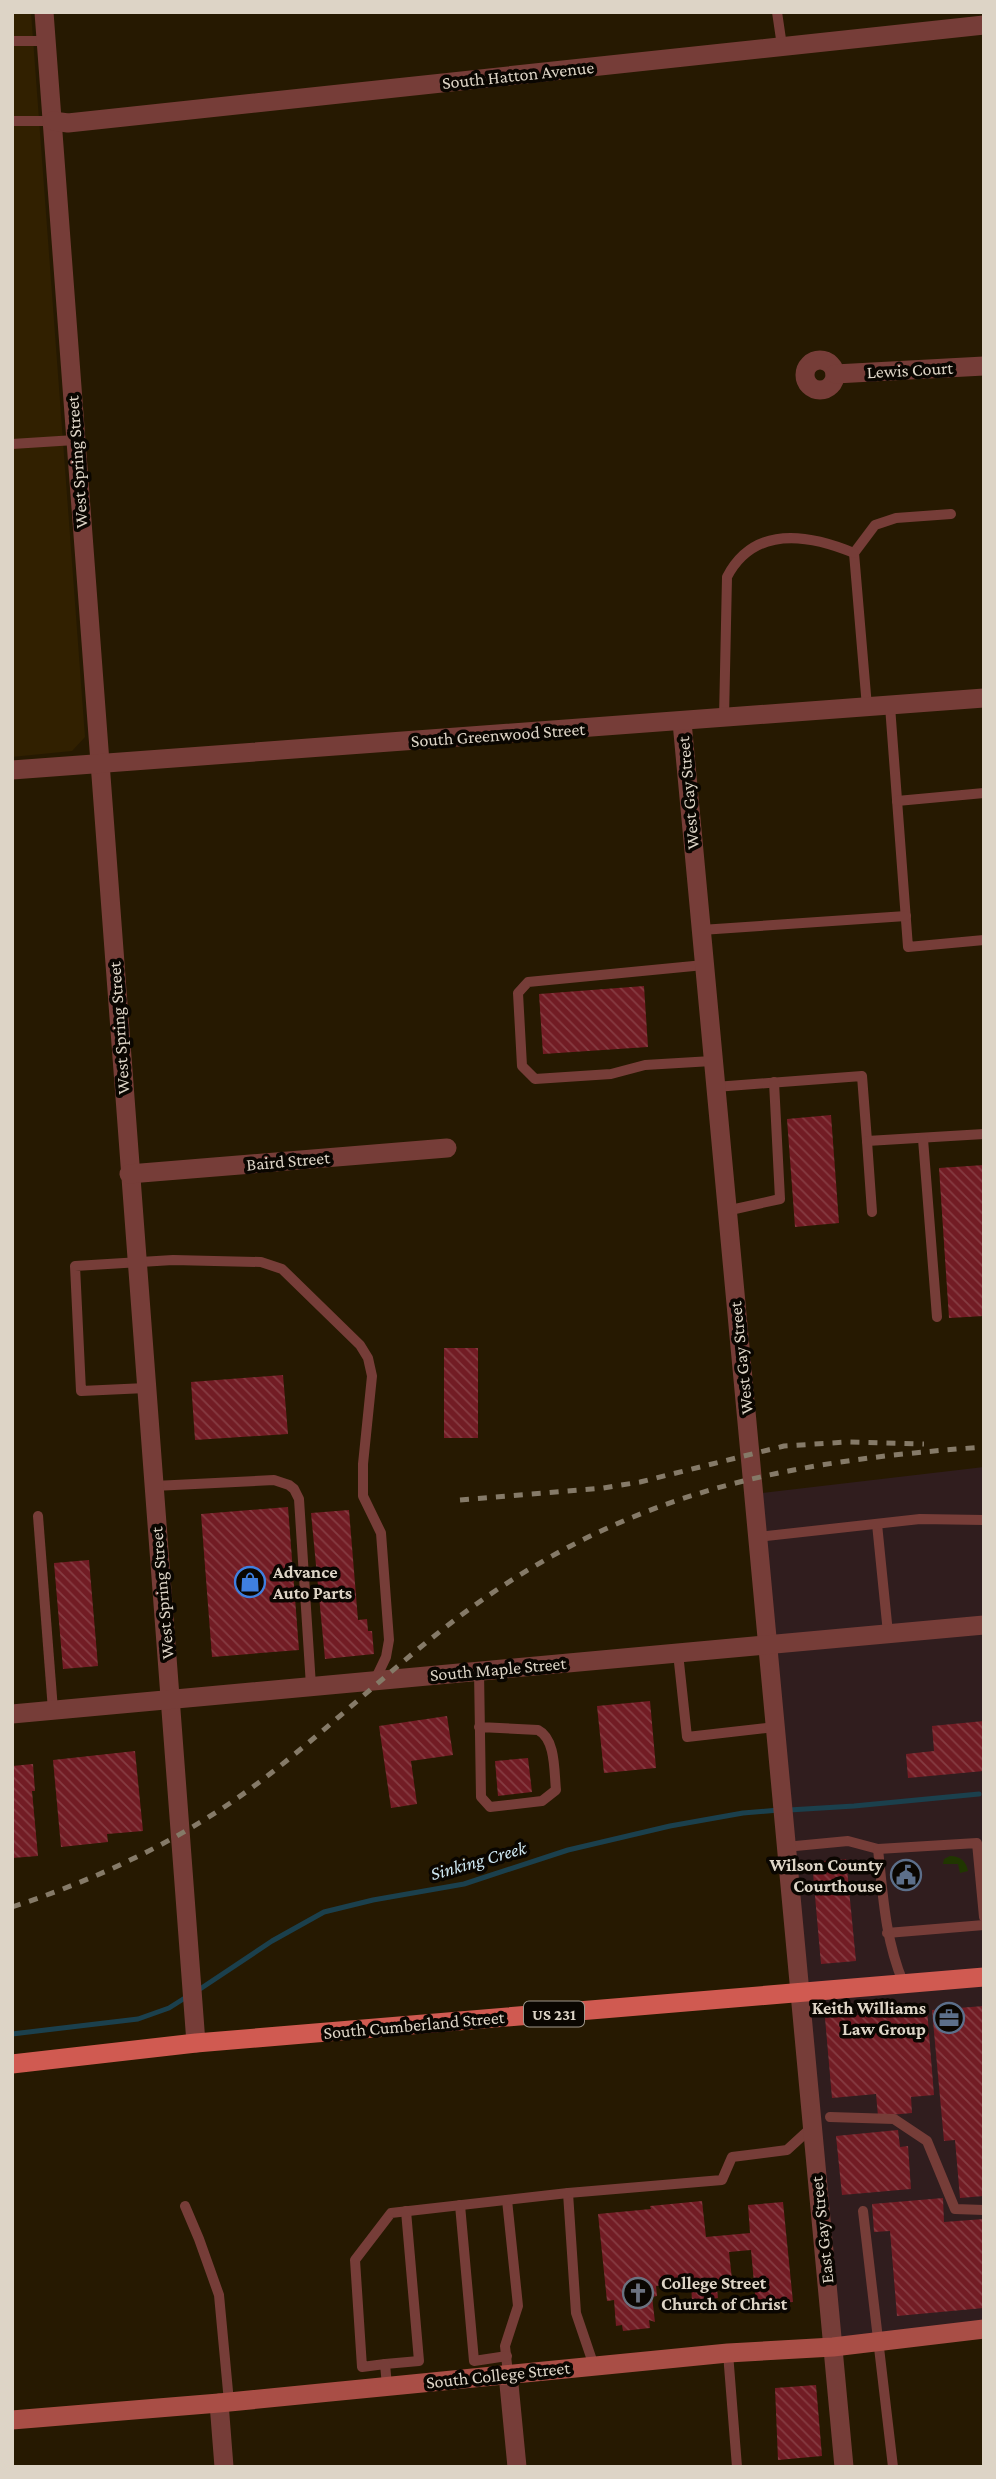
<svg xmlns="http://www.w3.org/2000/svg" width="996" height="2479" font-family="'Crimson Pro',serif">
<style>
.commercial{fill:#301d1e}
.built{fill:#312000}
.grass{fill:url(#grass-tufts)}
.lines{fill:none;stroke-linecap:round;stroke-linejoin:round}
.stream{stroke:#1b404d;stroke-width:5}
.building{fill:url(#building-back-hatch)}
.service{stroke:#763d38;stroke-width:10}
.minor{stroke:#763d38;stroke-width:19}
.tertiary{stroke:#763d38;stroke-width:19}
.secondary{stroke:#a94e46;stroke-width:19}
.primary{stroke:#d05a51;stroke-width:19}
.rail{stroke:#857a68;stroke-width:5;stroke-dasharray:9 9;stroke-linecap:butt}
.labels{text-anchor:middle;stroke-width:7;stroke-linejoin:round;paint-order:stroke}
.shield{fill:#0a0601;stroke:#9e968b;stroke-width:2}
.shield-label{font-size:16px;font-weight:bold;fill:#ddd4c6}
.street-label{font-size:18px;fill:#ddd4c6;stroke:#0a0601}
.poi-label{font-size:18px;font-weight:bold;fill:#ddd4c6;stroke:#0a0601;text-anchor:start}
.water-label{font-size:19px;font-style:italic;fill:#cee7f1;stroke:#0a0601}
</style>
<defs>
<pattern id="grass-tufts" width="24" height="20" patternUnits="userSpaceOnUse" patternTransform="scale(1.75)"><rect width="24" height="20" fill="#203600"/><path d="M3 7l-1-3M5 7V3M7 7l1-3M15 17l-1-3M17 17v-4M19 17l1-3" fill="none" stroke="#405224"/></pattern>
<pattern id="building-back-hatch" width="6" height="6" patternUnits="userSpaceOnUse" patternTransform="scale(1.75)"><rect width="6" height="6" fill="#721c24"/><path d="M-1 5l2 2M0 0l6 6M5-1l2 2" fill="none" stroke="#863c42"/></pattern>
</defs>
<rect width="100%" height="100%" fill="#261901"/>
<!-- commercial -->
<polygon class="commercial" points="984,1467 984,2329 833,2347 754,1494"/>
<!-- built -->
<polygon class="built" points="12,12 31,12 85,737 72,751 12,757"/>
<!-- grass -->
<path class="grass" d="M950,1856C960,1856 966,1861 968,1871L960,1873L958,1864H943L944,1859Z"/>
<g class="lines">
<!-- stream -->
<g class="stream">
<polyline points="789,1810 854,1806 979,1794"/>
<polyline points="197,1991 272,1941 324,1912 373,1900 464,1884 568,1850 670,1826 743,1813 779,1810"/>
<polyline points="12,2034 138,2019 169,2008 188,1996"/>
</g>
</g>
<!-- building -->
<g class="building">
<polygon points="644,986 648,1047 543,1054 539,994"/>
<polygon points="831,1115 839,1223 795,1227 787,1119"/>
<polygon points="984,1165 984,1316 949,1318 939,1168"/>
<rect x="444" y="1348" width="34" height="90"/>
<polygon points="283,1375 288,1434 195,1440 191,1382"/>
<polygon points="288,1507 299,1650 212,1657 201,1514"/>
<polygon points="349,1510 358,1620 367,1619 368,1631 372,1631 374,1654 325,1659 311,1513"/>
<polygon points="89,1560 98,1666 63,1669 54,1563"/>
<polygon points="650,1701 656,1768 604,1773 597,1706"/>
<polygon points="447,1716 453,1755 411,1761 417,1804 391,1808 379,1726"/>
<polygon points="984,1721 984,1771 908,1778 906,1754 934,1751 932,1726"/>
<polygon points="135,1751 143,1831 107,1834 108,1842 61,1847 53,1760"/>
<polygon points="528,1758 532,1792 498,1796 495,1761"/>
<polygon points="33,1764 35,1791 32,1791 38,1856 12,1858 12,1766"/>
<polygon points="846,1859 856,1961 821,1964 812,1862"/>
<polygon points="984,2006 984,2196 960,2198 955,2140 944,2141 932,2010"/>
<polygon points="927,2009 934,2095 911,2097 912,2113 878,2116 876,2094 832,2098 825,2018"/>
<polygon points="898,2130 900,2147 908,2146 911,2189 842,2195 836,2136"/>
<polygon points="943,2198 944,2222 984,2219 984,2308 897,2316 890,2231 874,2232 872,2204"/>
<polygon points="702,2201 706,2237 750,2233 748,2205 783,2202 793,2302 756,2305 751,2250 729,2252 732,2279 716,2281 718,2298 692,2301 691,2283 656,2286 657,2296 652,2297 655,2322 649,2320 650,2328 623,2331 622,2325 616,2326 614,2300 607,2301 598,2214 651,2209 650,2206"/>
<polygon points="816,2385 822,2456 778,2460 775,2388"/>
</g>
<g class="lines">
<!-- service -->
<g class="service">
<polyline points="777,12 782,46"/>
<polyline points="12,41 47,41"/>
<polyline points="12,121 53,121"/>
<polyline points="12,444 75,440"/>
<polyline points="890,706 908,947 984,940"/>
<polyline points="867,707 854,553 875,525 896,518 951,514"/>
<path d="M724,718L727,577C754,525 808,534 854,553"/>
<polyline points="897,801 984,793"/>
<polyline points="701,930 906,916"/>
<polyline points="704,965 528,982 518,993 522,1066 535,1079 611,1074 645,1065 712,1061"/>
<polyline points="715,1087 862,1076 867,1141 984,1134"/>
<polyline points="923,1139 937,1317"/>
<polyline points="867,1141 872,1212"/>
<polyline points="726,1211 780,1199 774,1082"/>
<polyline points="146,1388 81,1391 75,1266 173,1260 261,1262 282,1269 360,1345 368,1358 372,1376 363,1464 363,1496 381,1533 389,1640 386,1657 375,1680"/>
<polyline points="154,1486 274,1480 289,1485 294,1489 299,1499 311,1686"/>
<polyline points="38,1516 53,1710"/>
<polyline points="877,1524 888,1633"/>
<polyline points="758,1537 920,1519 984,1520"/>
<polyline points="678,1653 687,1737 775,1727"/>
<path d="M479,1727L538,1730C556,1739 554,1772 556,1790L542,1801L490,1807L481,1797L479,1671"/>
<polyline points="785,1847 848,1841 878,1849"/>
<polyline points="887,1933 984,1925"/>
<path d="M903,1982C885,1939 883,1895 878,1849L977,1843L984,1917"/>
<polyline points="830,2117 894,2119 927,2141 955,2209 984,2210"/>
<polyline points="568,2193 576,2313 594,2366"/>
<polyline points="507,2200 518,2306 505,2346 508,2374"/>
<polyline points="460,2205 474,2361 507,2356"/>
<polyline points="185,2206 199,2239 219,2295 229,2402"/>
<polyline points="863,2211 893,2467"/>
<polyline points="728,2353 737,2467"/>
<polyline points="385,2364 419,2361 406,2211"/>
<polyline points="387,2386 385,2364 362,2367 355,2260 391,2213 568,2193 722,2180 732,2157 787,2150 811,2128"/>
</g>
<!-- minor -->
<g class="minor">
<path d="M44,12C93,689 146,1366 196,2043"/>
<polyline points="53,121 68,123 984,25"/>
<circle cx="820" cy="375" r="15"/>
<polyline points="835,374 984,366"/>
<polyline points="682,722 844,2467"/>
<polyline points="12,770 984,698"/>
<polyline points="129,1174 447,1148"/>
<polyline points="508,2374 517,2467"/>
<polyline points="219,2403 224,2467"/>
</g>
<!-- tertiary -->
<polyline class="tertiary" points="12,1714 984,1625"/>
<!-- secondary -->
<polyline class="secondary" points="12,2420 219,2403 728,2353 833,2347 984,2329"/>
<!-- primary -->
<polyline class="primary" points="12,2064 196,2043 984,1977"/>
<!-- rail -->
<g class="rail">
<polyline points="460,1500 603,1488 640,1482 784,1446 847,1442 924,1444"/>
<path d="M12,1907C101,1878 188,1837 262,1780C342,1719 414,1645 498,1589C653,1486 802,1460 984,1447"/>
</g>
</g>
<!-- icons -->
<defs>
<g id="shop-ring" transform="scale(1.575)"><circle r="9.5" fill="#0a0601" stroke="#3f7fe0" stroke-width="1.5"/><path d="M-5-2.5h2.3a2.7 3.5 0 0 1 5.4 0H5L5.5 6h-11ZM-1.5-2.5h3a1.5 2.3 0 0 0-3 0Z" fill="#3f7fe0"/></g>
<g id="civic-ring" transform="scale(1.575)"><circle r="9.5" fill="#0a0601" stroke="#5c6f8a" stroke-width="1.5"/><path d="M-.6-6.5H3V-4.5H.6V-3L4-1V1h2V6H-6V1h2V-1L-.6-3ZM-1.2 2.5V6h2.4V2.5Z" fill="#5c6f8a"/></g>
<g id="office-ring" transform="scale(1.575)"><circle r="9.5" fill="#0a0601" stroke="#5c6f8a" stroke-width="1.5"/><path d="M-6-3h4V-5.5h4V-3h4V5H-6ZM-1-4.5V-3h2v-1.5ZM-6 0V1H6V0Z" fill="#5c6f8a"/></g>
<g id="church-ring" transform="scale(1.575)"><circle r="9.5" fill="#0a0601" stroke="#6b7280" stroke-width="1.5"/><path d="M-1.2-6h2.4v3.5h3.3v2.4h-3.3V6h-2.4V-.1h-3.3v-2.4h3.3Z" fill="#6b7280"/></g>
</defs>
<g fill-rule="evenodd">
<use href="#shop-ring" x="250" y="1582"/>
<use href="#civic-ring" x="906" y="1875"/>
<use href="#office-ring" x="949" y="2018"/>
<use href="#church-ring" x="638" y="2293"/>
</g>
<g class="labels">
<!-- shield labels -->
<rect class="shield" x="524" y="2001.5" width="60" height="25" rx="5"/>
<g class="shield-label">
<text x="554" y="2020">US 231</text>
</g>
<!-- street labels -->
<g class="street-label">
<text transform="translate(518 75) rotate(-6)" y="6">South Hatton Avenue</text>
<text transform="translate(910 370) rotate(-3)" y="6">Lewis Court</text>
<text transform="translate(77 462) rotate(-94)" y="6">West Spring Street</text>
<text transform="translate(498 735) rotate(-4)" y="6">South Greenwood Street</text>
<text transform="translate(688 793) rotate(-95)" y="6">West Gay Street</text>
<text transform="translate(119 1028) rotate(-94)" y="6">West Spring Street</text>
<text transform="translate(288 1161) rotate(-5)" y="6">Baird Street</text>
<text transform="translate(741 1358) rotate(-96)" y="6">West Gay Street</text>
<text transform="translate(162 1593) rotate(-95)" y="6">West Spring Street</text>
<text transform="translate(498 1669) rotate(-5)" y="6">South Maple Street</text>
<text transform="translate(414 2025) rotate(-5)" y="6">South Cumberland Street</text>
<text transform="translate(822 2230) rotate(-96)" y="6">East Gay Street</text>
<text transform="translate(498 2375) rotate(-6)" y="6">South College Street</text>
</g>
<!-- poi labels -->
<g class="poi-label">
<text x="273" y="1578">Advance<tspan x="273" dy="21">Auto Parts</tspan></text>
<text x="883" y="1871" text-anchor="end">Wilson County<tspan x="883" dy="21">Courthouse</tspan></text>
<text x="926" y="2014" text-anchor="end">Keith Williams<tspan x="926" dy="21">Law Group</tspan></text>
<text x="661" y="2289">College Street<tspan x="661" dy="21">Church of Christ</tspan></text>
</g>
<!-- water labels -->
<g class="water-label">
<text transform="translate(478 1860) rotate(-16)" y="7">Sinking Creek</text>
</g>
</g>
<!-- border -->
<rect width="996" height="2479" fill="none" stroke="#ddd4c6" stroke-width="28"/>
</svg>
